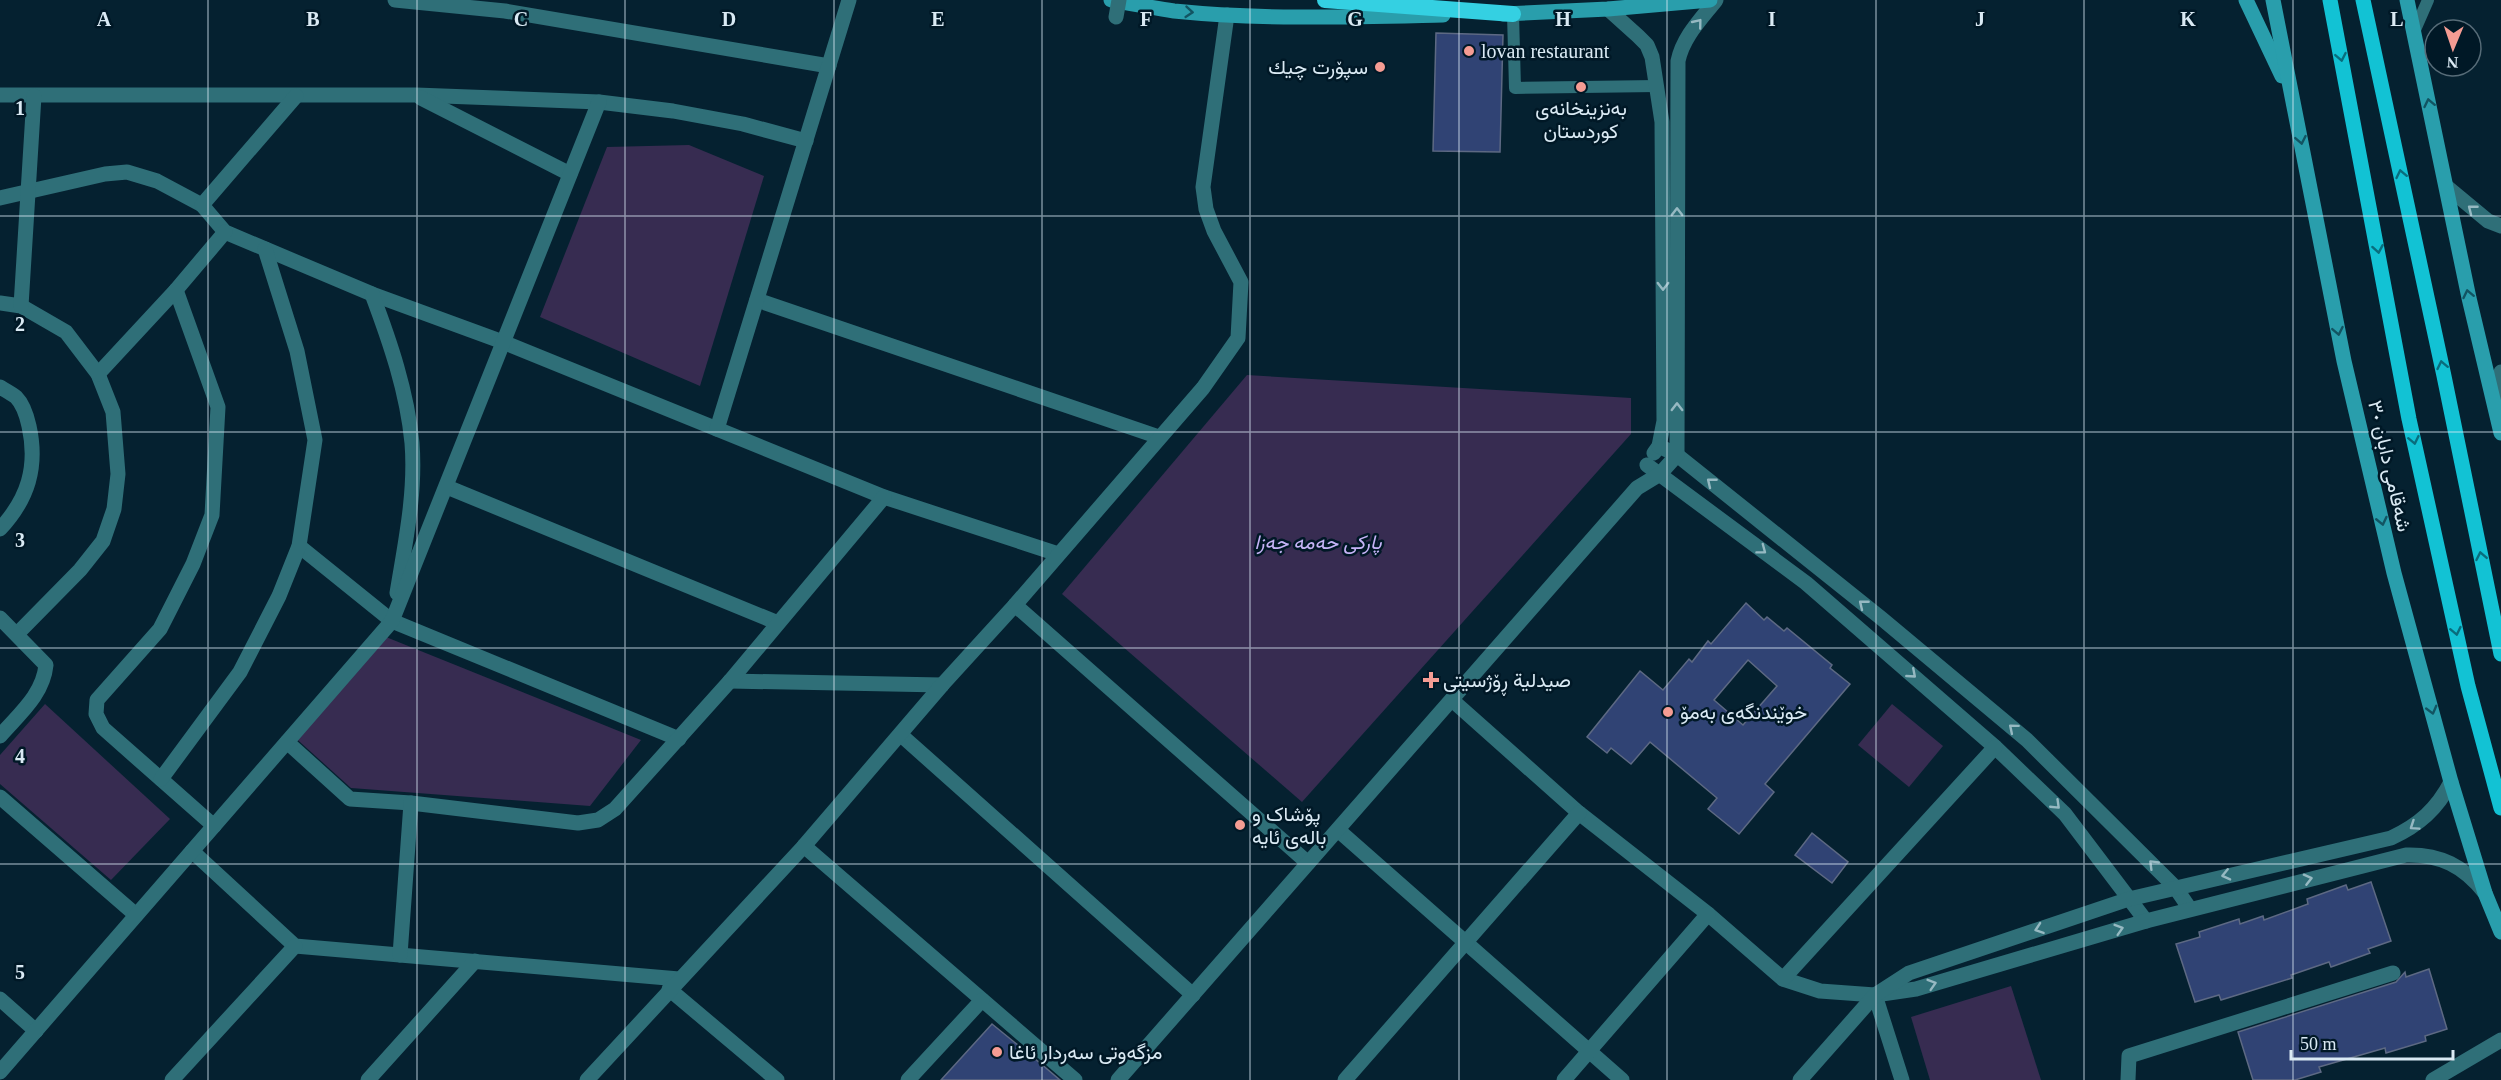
<svg xmlns="http://www.w3.org/2000/svg" width="2501" height="1080" font-family="'Times New Roman',Vazirmatn,serif">
<style>
.green{fill:#372c51}
.building{fill:#304374;stroke:#5d6983;stroke-width:1.5;fill-rule:evenodd}
.lines{fill:none;stroke-linecap:round;stroke-linejoin:round}
.service{stroke:#2f6f78;stroke-width:12}
.minor{stroke:#2f6f78;stroke-width:15}
.tertiary{stroke:#2f6f78;stroke-width:15}
.secondary{stroke:#299eac;stroke-width:15}
.primary{stroke:#12c2d4;stroke-width:15}
.trunk{stroke:#34d0e2;stroke-width:16}
.pedestrian-bridge{stroke:#2f6f78;stroke-width:15}
.oneway{stroke:#125462}
.oneway2{stroke:#96b9c2}
.oneway3{stroke:#096d7d}
.grid{fill:none;stroke:#daeaf4;stroke-width:1.5;stroke-opacity:0.55}
.poi-dot{fill:#f59c93;stroke:#001826;stroke-width:2}
.labels{text-anchor:middle;stroke-width:5;stroke-linejoin:round;paint-order:stroke}
.poi-label{font-size:20px;fill:#daeaf4;stroke:#001826;text-anchor:start}
.street-label{font-size:20px;fill:#daeaf4;stroke:#001826}
.park-label{font-size:20px;font-style:italic;fill:#c5b3f6;stroke:#001826}
.grid-label{font-size:20px;text-anchor:middle;font-weight:bold;fill:#daeaf4;stroke:#001826;stroke-width:5;stroke-linejoin:round;paint-order:stroke}
</style>
<rect width="100%" height="100%" fill="#052130"/>
<!-- green -->
<g class="green">
<polygon points="689,145 764,176 700,386 540,317 607,147"/>
<polygon points="1247,375 1631,398 1631,434 1302,802 1062,594"/>
<polygon points="376,633 641,740 590,806 351,788 290,733"/>
<polygon points="45,704 170,819 111,880 0,784 0,755"/>
<polygon points="1892,704 1943,746 1909,787 1858,745"/>
<polygon points="2011,986 2041,1080 1930,1080 1911,1017"/>
</g>
<!-- building -->
<g class="building">
<polygon points="1436,33 1503,35 1500,152 1433,151"/>
<path d="M1746,603L1764,620L1767,617L1784,631L1787,628L1832,665L1830,668L1850,684L1765,784L1774,792L1739,834L1708,809L1717,798L1650,742L1631,764L1611,748L1607,753L1587,737L1640,671L1663,690L1689,659L1692,662L1708,641L1711,644ZM1748,660L1777,686L1743,725L1714,700Z"/>
<polygon points="1812,833 1848,862 1832,883 1795,855"/>
<polygon points="2371,882 2391,941 2368,949 2370,953 2331,967 2329,962 2291,975 2292,978 2221,1000 2219,995 2195,1002 2176,944 2200,937 2199,932 2239,919 2240,924 2263,916 2264,920 2308,904 2307,899 2346,885 2348,890"/>
<polygon points="2429,969 2447,1029 2425,1036 2426,1041 2386,1053 2385,1048 2319,1067 2321,1072 2295,1080 2253,1080 2238,1032 2396,982 2405,972 2406,977"/>
<polygon points="992,1024 1040,1063 1060,1080 941,1080"/>
</g>
<g class="lines">
<!-- service -->
<g class="service">
<polyline points="1513,14 1515,88 1657,86"/>
<polyline points="2414,32 2428,0"/>
</g>
<!-- minor -->
<g class="minor">
<polyline points="395,0 505,11 829,66"/>
<polyline points="1608,9 1638,36 1647,45 1652,57 1662,122 1664,421 1659,446 1654,453"/>
<polyline points="0,95 416,95 599,102 673,111 743,124 806,141"/>
<polyline points="421,98 570,174"/>
<polyline points="0,198 105,174 127,172 157,181 202,205 225,232 372,294 503,342 884,497 1058,554"/>
<polyline points="202,205 296,96"/>
<polyline points="176,290 218,407 212,515 193,564 160,629 97,700 96,714 103,728 214,826"/>
<path d="M372,294C390,342 407,391 412,443C416,493 405,544 397,593"/>
<polyline points="757,300 1159,437"/>
<polyline points="0,303 21,306 66,332 98,374 113,412 118,474 114,509 103,541 80,570 17,634"/>
<polyline points="21,306 34,96"/>
<polyline points="98,374 176,290 225,232"/>
<path d="M0,387C5,390 11,393 16,397C23,404 27,417 29,426C38,467 28,499 0,529"/>
<polyline points="717,429 849,0"/>
<polyline points="1659,446 1677,455 1881,618 2027,740 2175,887 2190,909"/>
<polyline points="1647,465 1806,583 1995,747 2065,814 2146,921"/>
<polyline points="447,487 778,623"/>
<polyline points="299,546 392,621 679,739"/>
<polyline points="1015,605 1308,863"/>
<path d="M0,618L46,665C43,695 19,714 0,736"/>
<polyline points="730,681 942,685"/>
<path d="M1452,700L1579,813L1708,914L1783,979L1820,991L1875,995L1916,989L2146,921L2406,855C2440,854 2464,866 2485,893"/>
<polyline points="901,735 1193,995"/>
<polyline points="287,742 350,799 411,803 578,823 598,820 615,809 730,681 884,497"/>
<polyline points="161,779 240,672 279,596 299,546 315,440 297,351 265,249"/>
<polyline points="0,797 136,915"/>
<polyline points="1338,830 1622,1080"/>
<polyline points="804,846 1075,1080"/>
<polyline points="192,851 295,946 679,979"/>
<polyline points="400,955 411,803"/>
<polyline points="1783,979 1995,747"/>
<polyline points="669,989 777,1080"/>
<polyline points="1875,995 1902,1080"/>
<polyline points="0,999 36,1031"/>
<polyline points="0,1072 392,621 599,102"/>
<polyline points="172,1080 295,946"/>
<polyline points="368,1080 475,961"/>
<polyline points="587,1080 804,846 942,685 1015,605 1203,388 1238,338 1241,282 1214,231 1206,209 1203,187 1227,15"/>
<polyline points="908,1080 982,1000"/>
<path d="M1118,1080L1637,488L1660,474L1677,455L1678,61C1683,37 1701,19 1716,0"/>
<polyline points="1345,1080 1579,813"/>
<polyline points="1564,1080 1708,914"/>
<path d="M1800,1080L1875,995L1909,973L2129,899L2391,838C2419,825 2437,809 2451,782"/>
<polyline points="2128,1080 2129,1056 2393,973"/>
<polyline points="2433,1080 2501,1040"/>
</g>
<!-- tertiary -->
<g class="tertiary">
<polyline points="2447,187 2488,221 2501,226"/>
<polyline points="2494,399 2501,372"/>
</g>
<!-- secondary -->
<g class="secondary">
<path d="M1111,0C1132,4 1153,8 1174,11C1263,20 1353,17 1443,15"/>
<polyline points="2246,0 2282,76"/>
<polyline points="2273,0 2344,361 2394,573 2451,782 2485,893 2501,932"/>
<polyline points="2407,0 2469,298 2501,433"/>
<polyline points="1503,14 1608,9 1710,0"/>
</g>
<!-- primary -->
<g class="primary">
<polyline points="2330,0 2409,419 2468,686 2501,808"/>
<polyline points="2363,0 2444,376 2501,654"/>
</g>
<!-- trunk -->
<polyline class="trunk" points="1325,0 1513,14"/>
<!-- pedestrian-bridge -->
<polyline class="pedestrian-bridge" points="1116,17 1119,0"/>
</g>
<!-- one-way arrows -->
<defs><path id="oneway-chevron" d="M-2-3.5L2.5 0L-2 3.5" fill="none" stroke-width="1.6" stroke-linecap="round" stroke-linejoin="round" transform="scale(1.5)"/></defs>
<g class="oneway">
<use href="#oneway-chevron" transform="translate(1189 12) rotate(5)"/>
<use href="#oneway-chevron" transform="translate(2429 103) rotate(-102)"/>
<use href="#oneway-chevron" transform="translate(2301 140) rotate(79)"/>
<use href="#oneway-chevron" transform="translate(2468 294) rotate(-102)"/>
<use href="#oneway-chevron" transform="translate(2338 331) rotate(79)"/>
<use href="#oneway-chevron" transform="translate(2382 521) rotate(77)"/>
<use href="#oneway-chevron" transform="translate(2432 710) rotate(75)"/>
</g>
<g class="oneway2">
<use href="#oneway-chevron" transform="translate(1698 23) rotate(-51)"/>
<use href="#oneway-chevron" transform="translate(2472 209) rotate(-142)"/>
<use href="#oneway-chevron" transform="translate(1677 212) rotate(-90)"/>
<use href="#oneway-chevron" transform="translate(1663 286) rotate(90)"/>
<use href="#oneway-chevron" transform="translate(1677 407) rotate(-90)"/>
<use href="#oneway-chevron" transform="translate(1711 482) rotate(-141)"/>
<use href="#oneway-chevron" transform="translate(1762 550) rotate(37)"/>
<use href="#oneway-chevron" transform="translate(1863 604) rotate(-141)"/>
<use href="#oneway-chevron" transform="translate(1912 674) rotate(41)"/>
<use href="#oneway-chevron" transform="translate(2013 728) rotate(-140)"/>
<use href="#oneway-chevron" transform="translate(2056 805) rotate(44)"/>
<use href="#oneway-chevron" transform="translate(2414 826) rotate(146)"/>
<use href="#oneway-chevron" transform="translate(2153 864) rotate(-135)"/>
<use href="#oneway-chevron" transform="translate(2226 875) rotate(167)"/>
<use href="#oneway-chevron" transform="translate(2308 879) rotate(-14)"/>
<use href="#oneway-chevron" transform="translate(2039 929) rotate(161)"/>
<use href="#oneway-chevron" transform="translate(2119 929) rotate(-17)"/>
<use href="#oneway-chevron" transform="translate(1932 984) rotate(-17)"/>
</g>
<g class="oneway3">
<use href="#oneway-chevron" transform="translate(2341 57) rotate(79)"/>
<use href="#oneway-chevron" transform="translate(2401 174) rotate(-102)"/>
<use href="#oneway-chevron" transform="translate(2378 249) rotate(80)"/>
<use href="#oneway-chevron" transform="translate(2442 365) rotate(-102)"/>
<use href="#oneway-chevron" transform="translate(2414 440) rotate(78)"/>
<use href="#oneway-chevron" transform="translate(2481 556) rotate(-101)"/>
<use href="#oneway-chevron" transform="translate(2456 631) rotate(78)"/>
</g>
<!-- grid -->
<path class="grid" d="M208,0V1080M417,0V1080M625,0V1080M834,0V1080M1042,0V1080M1250,0V1080M1459,0V1080M1667,0V1080M1876,0V1080M2084,0V1080M2293,0V1080M0,216H2501M0,432H2501M0,648H2501M0,864H2501"/>
<!-- markers -->
<g class="poi-dot">
<circle cx="1469" cy="51" r="6"/>
<circle cx="1380" cy="67" r="6"/>
<circle cx="1581" cy="87" r="6"/>
<path d="M1428 671h6v6h6v6h-6v6h-6v-6h-6v-6h6z"/>
<circle cx="1668" cy="712" r="6"/>
<circle cx="1240" cy="825" r="6"/>
<circle cx="997" cy="1052" r="6"/>
</g>
<g class="labels">
<!-- poi labels -->
<g class="poi-label">
<text x="1481" y="58">lovan restaurant</text>
<text x="1368" y="74" text-anchor="end">سپۆرت چيك</text>
<text x="1581" y="115" text-anchor="middle">بەنزینخانەی<tspan x="1581" dy="23">کوردستان</tspan></text>
<text x="1443" y="687">صيدلية ڕۆژسیتی</text>
<text x="1680" y="719">خوێندنگەی بەمۆ</text>
<text x="1252" y="821">پۆشاک و<tspan x="1252" dy="23">بالەی ئایە</tspan></text>
<text x="1009" y="1059">مزگەوتی سەردار ئاغا</text>
</g>
<!-- street labels -->
<g class="street-label">
<text transform="translate(2390 466) rotate(77)" y="7">شەقامی دابان ٣٠</text>
</g>
<!-- park labels -->
<g class="park-label">
<text x="1318" y="549">پارکی حەمە جەزا</text>
</g>
</g>
<g class="grid-label">
<text x="104" y="26">A</text>
<text x="313" y="26">B</text>
<text x="521" y="26">C</text>
<text x="729" y="26">D</text>
<text x="938" y="26">E</text>
<text x="1146" y="26">F</text>
<text x="1355" y="26">G</text>
<text x="1563" y="26">H</text>
<text x="1772" y="26">I</text>
<text x="1980" y="26">J</text>
<text x="2188" y="26">K</text>
<text x="2397" y="26">L</text>
<text x="20" y="115">1</text>
<text x="20" y="331">2</text>
<text x="20" y="547">3</text>
<text x="20" y="763">4</text>
<text x="20" y="979">5</text>
</g>
<!-- north arrow -->
<g transform="translate(2453 48) rotate(182)"><circle r="28" fill="#001826" stroke="#576c78" stroke-width="1.5"/>
<path d="M0-4.5L10 22L0 15L-10 22Z" fill="#f59c93"/>
<text y="-9" font-size="16" font-weight="bold" text-anchor="middle" fill="#daeaf4">N</text>
</g>
<!-- scale -->
<path d="M2291 1050v9h162v-9" fill="none" stroke="#daeaf4" stroke-width="3"/>
<text x="2300" y="1050" font-size="18" fill="#daeaf4" stroke="#001826" stroke-width="4.5" paint-order="stroke">50 m</text>
</svg>
